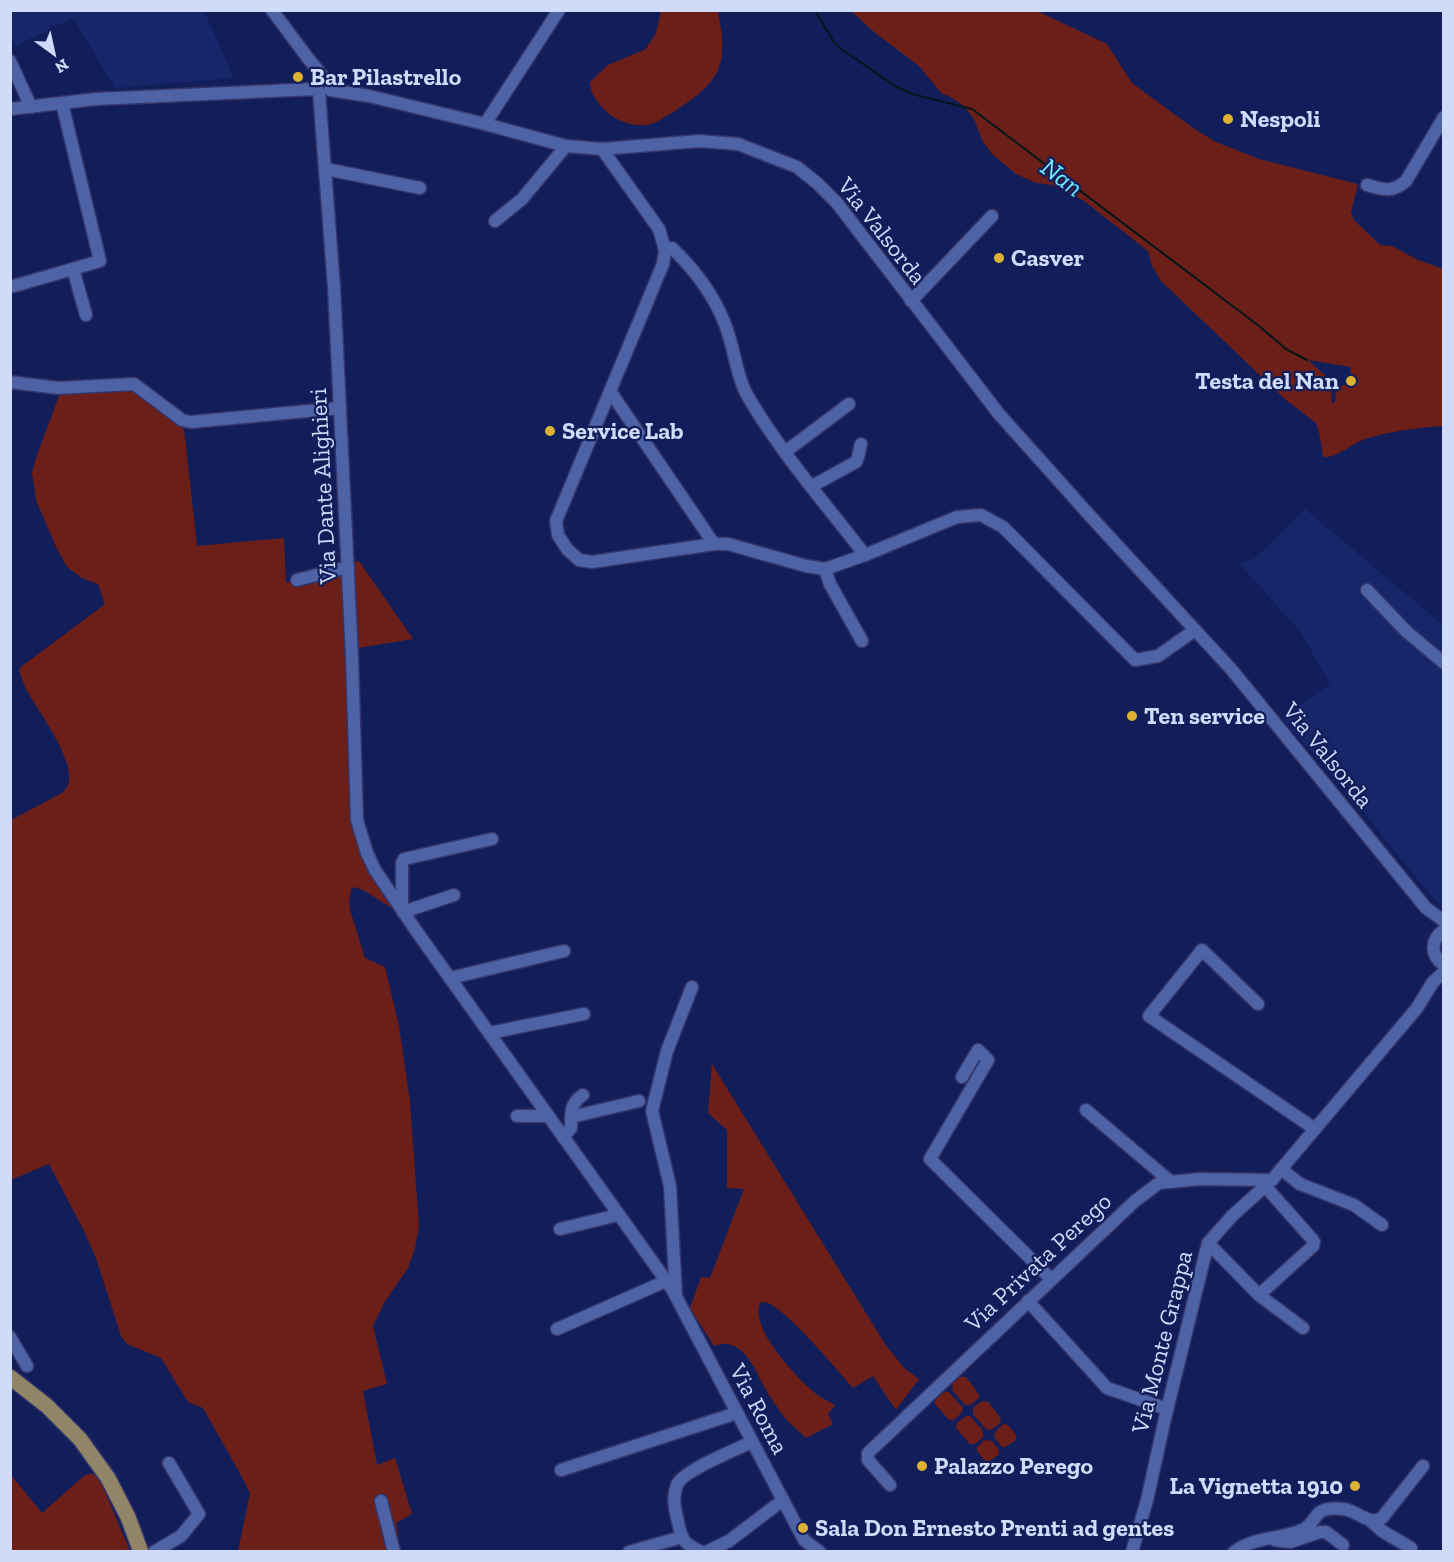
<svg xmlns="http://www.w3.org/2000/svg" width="1454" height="1562" font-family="'Zilla Slab',serif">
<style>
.built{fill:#172669}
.green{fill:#6b1f18;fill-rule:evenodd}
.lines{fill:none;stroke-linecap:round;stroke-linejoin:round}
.stream{stroke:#01171b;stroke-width:2}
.minor-casing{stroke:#35356a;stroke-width:15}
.major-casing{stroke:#35356a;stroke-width:18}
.minor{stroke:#4d63a5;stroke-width:12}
.major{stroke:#918567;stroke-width:15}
.poi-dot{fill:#ddb233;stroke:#121e5a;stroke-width:2}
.labels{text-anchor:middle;stroke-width:4.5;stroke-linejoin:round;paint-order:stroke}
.poi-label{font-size:24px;font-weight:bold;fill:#cfdbf9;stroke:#121e5a;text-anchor:start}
.street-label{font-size:24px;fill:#cfdbf9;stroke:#121e5a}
.water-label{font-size:26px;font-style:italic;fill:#72ebfe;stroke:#121e5a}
</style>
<rect width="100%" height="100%" fill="#121e5a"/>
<!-- built -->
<g class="built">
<polygon points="10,11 204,11 234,78 115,88 73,18 16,46 11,34"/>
<polygon points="1305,509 1443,625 1443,910 1350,796 1282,718 1330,684 1301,633 1240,564 1255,558"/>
</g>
<!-- green -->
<g class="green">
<path d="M661,10L718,11C721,28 724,43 721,61C715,85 694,98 675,111C665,116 657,124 646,125C628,127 608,117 598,102C593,95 590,91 590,82L608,65L646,49L656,33Z"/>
<path d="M851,11H1037L1107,44L1132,83L1193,128L1216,142L1259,159L1354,183L1358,185L1351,212L1354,220L1380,245L1392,246L1416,259L1443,269V426C1417,428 1390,431 1365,439C1351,444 1338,458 1323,457L1320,436L1316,423L1286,400L1161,281L1151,264L1148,251L1084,201L1052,185L1036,183L1016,174L992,154L982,140L974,119L964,106L949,96L942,94L919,66L874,32ZM1308,360L1351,367C1351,379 1348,385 1336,388L1335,403L1331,402L1332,387L1327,377Z"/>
<path d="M130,390L184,429L197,546L284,538L286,583L359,561L413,639L346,650L355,803L348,804L360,846L396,911L365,891L355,887L351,889L349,903L350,910L365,958L385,967L399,1026L410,1102L419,1226L415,1248L408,1268L384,1303L373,1326L387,1384L363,1391L377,1465L395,1458L412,1514L396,1523L401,1551H238L250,1493L243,1479L203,1408L188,1402L161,1358L127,1344L121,1336L96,1258L84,1231L49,1164L11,1180V820L62,793C66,789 68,786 69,781C72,757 42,716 30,696C25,689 22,679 19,670L22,666L105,604L98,584L82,578L67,567L57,549L36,500L32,473L35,461L60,393Z"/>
<path d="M712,1064L885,1344L904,1368L919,1379L896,1410L873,1376L853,1388C840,1373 782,1304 765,1302C764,1302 762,1303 760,1303C749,1328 797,1378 815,1393C821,1398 829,1401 835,1405L828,1414L833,1424L806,1438C797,1429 786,1421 779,1410C775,1404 770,1397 766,1390C755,1371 744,1335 714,1346L690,1308L701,1277L710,1278L744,1189L727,1188V1130L708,1113Z"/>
<polygon points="960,1377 966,1377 978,1393 979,1398 970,1405 965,1405 952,1390 953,1386 952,1384"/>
<polygon points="944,1392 949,1392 963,1408 962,1412 954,1420 949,1420 935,1404 935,1400"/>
<polygon points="982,1401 988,1402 1000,1417 1001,1422 991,1430 986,1429 973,1414 973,1408"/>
<polygon points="966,1416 970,1416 983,1431 983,1437 975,1444 970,1444 956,1428 957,1423"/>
<polygon points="1003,1424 1008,1425 1016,1435 1016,1440 1006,1447 1002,1447 994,1437 995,1432"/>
<polygon points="985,1440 992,1441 999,1450 998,1455 990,1461 985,1461 977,1451 977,1447"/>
<polygon points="89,1474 94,1474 100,1480 130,1551 11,1551 11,1475 42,1513 85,1475"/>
</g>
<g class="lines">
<!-- stream -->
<polyline class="stream" points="815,10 835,44 844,51 895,86 912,94 972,109 1259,326 1286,349 1307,360"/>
<!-- minor casing -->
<g class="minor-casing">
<g id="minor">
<polyline points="272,10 307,57 325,79"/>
<polyline points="10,61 31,107"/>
<polyline points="330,90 369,96 485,124 566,146 602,149 699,141 738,144 797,167 817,183 837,203 999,414 1092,518 1231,669 1426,908 1444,921"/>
<polyline points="319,92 334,287 352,657 357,820 367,853 375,870 417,932 672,1289 804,1540 820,1552"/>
<polyline points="10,109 96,99 317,89"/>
<polyline points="485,124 559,10"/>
<path d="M602,149L659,229L665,250L672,248C697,272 719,302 729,336C734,352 738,378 746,393C779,451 825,503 865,555"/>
<polyline points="326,169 420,188"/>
<path d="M1367,185C1384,190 1392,193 1406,181L1444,117"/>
<polyline points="495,221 522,199 566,146"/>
<polyline points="665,250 663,264 556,521 558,535 567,549 579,560 592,562 714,544 728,544 806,566 825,569 865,555 957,517 981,515 1003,527 1135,660 1158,656 1195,630"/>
<polyline points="73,269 86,315"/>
<polyline points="14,286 100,261 62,103"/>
<polyline points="911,301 992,216"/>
<polyline points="10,382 58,388 134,384 182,420 191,422 340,408"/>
<polyline points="610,391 714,544"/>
<polyline points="785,452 849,404"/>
<polyline points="812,486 856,462 858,457 861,444"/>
<polyline points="825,569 830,584 862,641"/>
<polyline points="297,580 348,567"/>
<polyline points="1367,590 1407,632 1444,663"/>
<polyline points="402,909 402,863 404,859 492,839"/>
<polyline points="403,912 454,895"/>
<path d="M1444,930C1430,940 1430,955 1444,965"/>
<polyline points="450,978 564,951"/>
<polyline points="1258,1004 1202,950 1149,1016 1315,1129"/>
<polyline points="489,1033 584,1014"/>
<polyline points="962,1077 978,1050 988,1060 930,1159 1051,1279"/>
<polyline points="1086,1110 1171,1182"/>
<polyline points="517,1116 548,1116"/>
<polyline points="571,1117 639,1101"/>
<path d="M563,1137L571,1128C571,1113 570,1103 583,1095"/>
<polyline points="1281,1169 1300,1184 1354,1205 1382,1225"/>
<polyline points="560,1229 618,1215"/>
<polyline points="1208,1243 1259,1295 1313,1246 1314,1242 1312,1239 1265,1186"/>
<polyline points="676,1295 670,1186 652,1111 667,1051 692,987"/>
<polyline points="1259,1295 1303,1328"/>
<polyline points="1028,1301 1107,1388 1167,1409"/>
<polyline points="557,1329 666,1281"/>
<polyline points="10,1337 27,1366"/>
<polyline points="561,1470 737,1413"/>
<polyline points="890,1485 868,1460 868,1453 1135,1201 1159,1183 1200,1179 1272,1180"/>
<polyline points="381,1501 394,1552"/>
<polyline points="1371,1521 1382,1531 1411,1548"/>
<polyline points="1275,1540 1290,1542 1320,1532 1326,1532 1343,1545"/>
<polyline points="154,1552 181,1536 199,1514 169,1463"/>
<polyline points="629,1552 682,1537"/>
<path d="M702,1552C684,1544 682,1541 678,1522C675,1509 672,1498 677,1485C682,1471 737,1449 752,1442"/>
<polyline points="706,1552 729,1541 783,1500"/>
<polyline points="1132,1552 1147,1500 1166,1414 1208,1243 1232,1216 1272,1180 1417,1008 1433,982 1444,972"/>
<path d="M1234,1552C1254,1536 1282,1540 1304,1529C1312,1525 1314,1517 1320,1512C1326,1508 1337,1508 1343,1509C1357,1510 1368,1526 1382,1518L1423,1466"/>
</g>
</g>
<!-- major casing -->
<g class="major-casing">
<polyline id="major" points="10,1377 47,1406 80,1439 108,1478 128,1517 141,1552"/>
</g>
<!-- minor -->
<use href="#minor" class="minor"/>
<!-- major -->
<use href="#major" class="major"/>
</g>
<!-- markers -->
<g class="poi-dot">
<circle cx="298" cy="77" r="6"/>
<circle cx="1228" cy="119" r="6"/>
<circle cx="999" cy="258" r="6"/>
<circle cx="1351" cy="381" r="6"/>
<circle cx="550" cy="431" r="6"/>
<circle cx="1132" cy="716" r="6"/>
<circle cx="922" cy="1466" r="6"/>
<circle cx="1355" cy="1486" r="6"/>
<circle cx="803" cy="1528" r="6"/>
</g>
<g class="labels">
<!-- poi labels -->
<g class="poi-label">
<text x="310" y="85">Bar Pilastrello</text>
<text x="1240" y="127">Nespoli</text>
<text x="1011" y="266">Casver</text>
<text x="1339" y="389" text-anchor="end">Testa del Nan</text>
<text x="562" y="439">Service Lab</text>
<text x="1144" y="724">Ten service</text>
<text x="934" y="1474">Palazzo Perego</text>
<text x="1343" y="1494" text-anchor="end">La Vignetta 1910</text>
<text x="815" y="1536">Sala Don Ernesto Prenti ad gentes</text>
</g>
<!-- street labels -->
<g class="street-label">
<text transform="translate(882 231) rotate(52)" y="8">Via Valsorda</text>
<text transform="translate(323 486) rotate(-93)" y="8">Via Dante Alighieri</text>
<text transform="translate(1328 755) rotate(51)" y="8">Via Valsorda</text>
<text transform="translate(1038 1262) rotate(-43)" y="8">Via Privata Perego</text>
<text transform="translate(1162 1342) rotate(-76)" y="8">Via Monte Grappa</text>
<text transform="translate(759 1409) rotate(62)" y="8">Via Roma</text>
</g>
<!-- water labels -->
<g class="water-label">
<text transform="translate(1062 177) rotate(37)" y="9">Nan</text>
</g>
</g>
<!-- border -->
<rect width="1454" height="1562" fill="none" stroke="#cfdbf9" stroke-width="24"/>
<!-- north arrow -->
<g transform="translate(54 54) rotate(147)" stroke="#121e5a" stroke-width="4.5" paint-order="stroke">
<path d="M0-4.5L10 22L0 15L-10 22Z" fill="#cfdbf9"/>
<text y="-9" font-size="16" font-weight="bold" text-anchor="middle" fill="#cfdbf9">N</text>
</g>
</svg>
